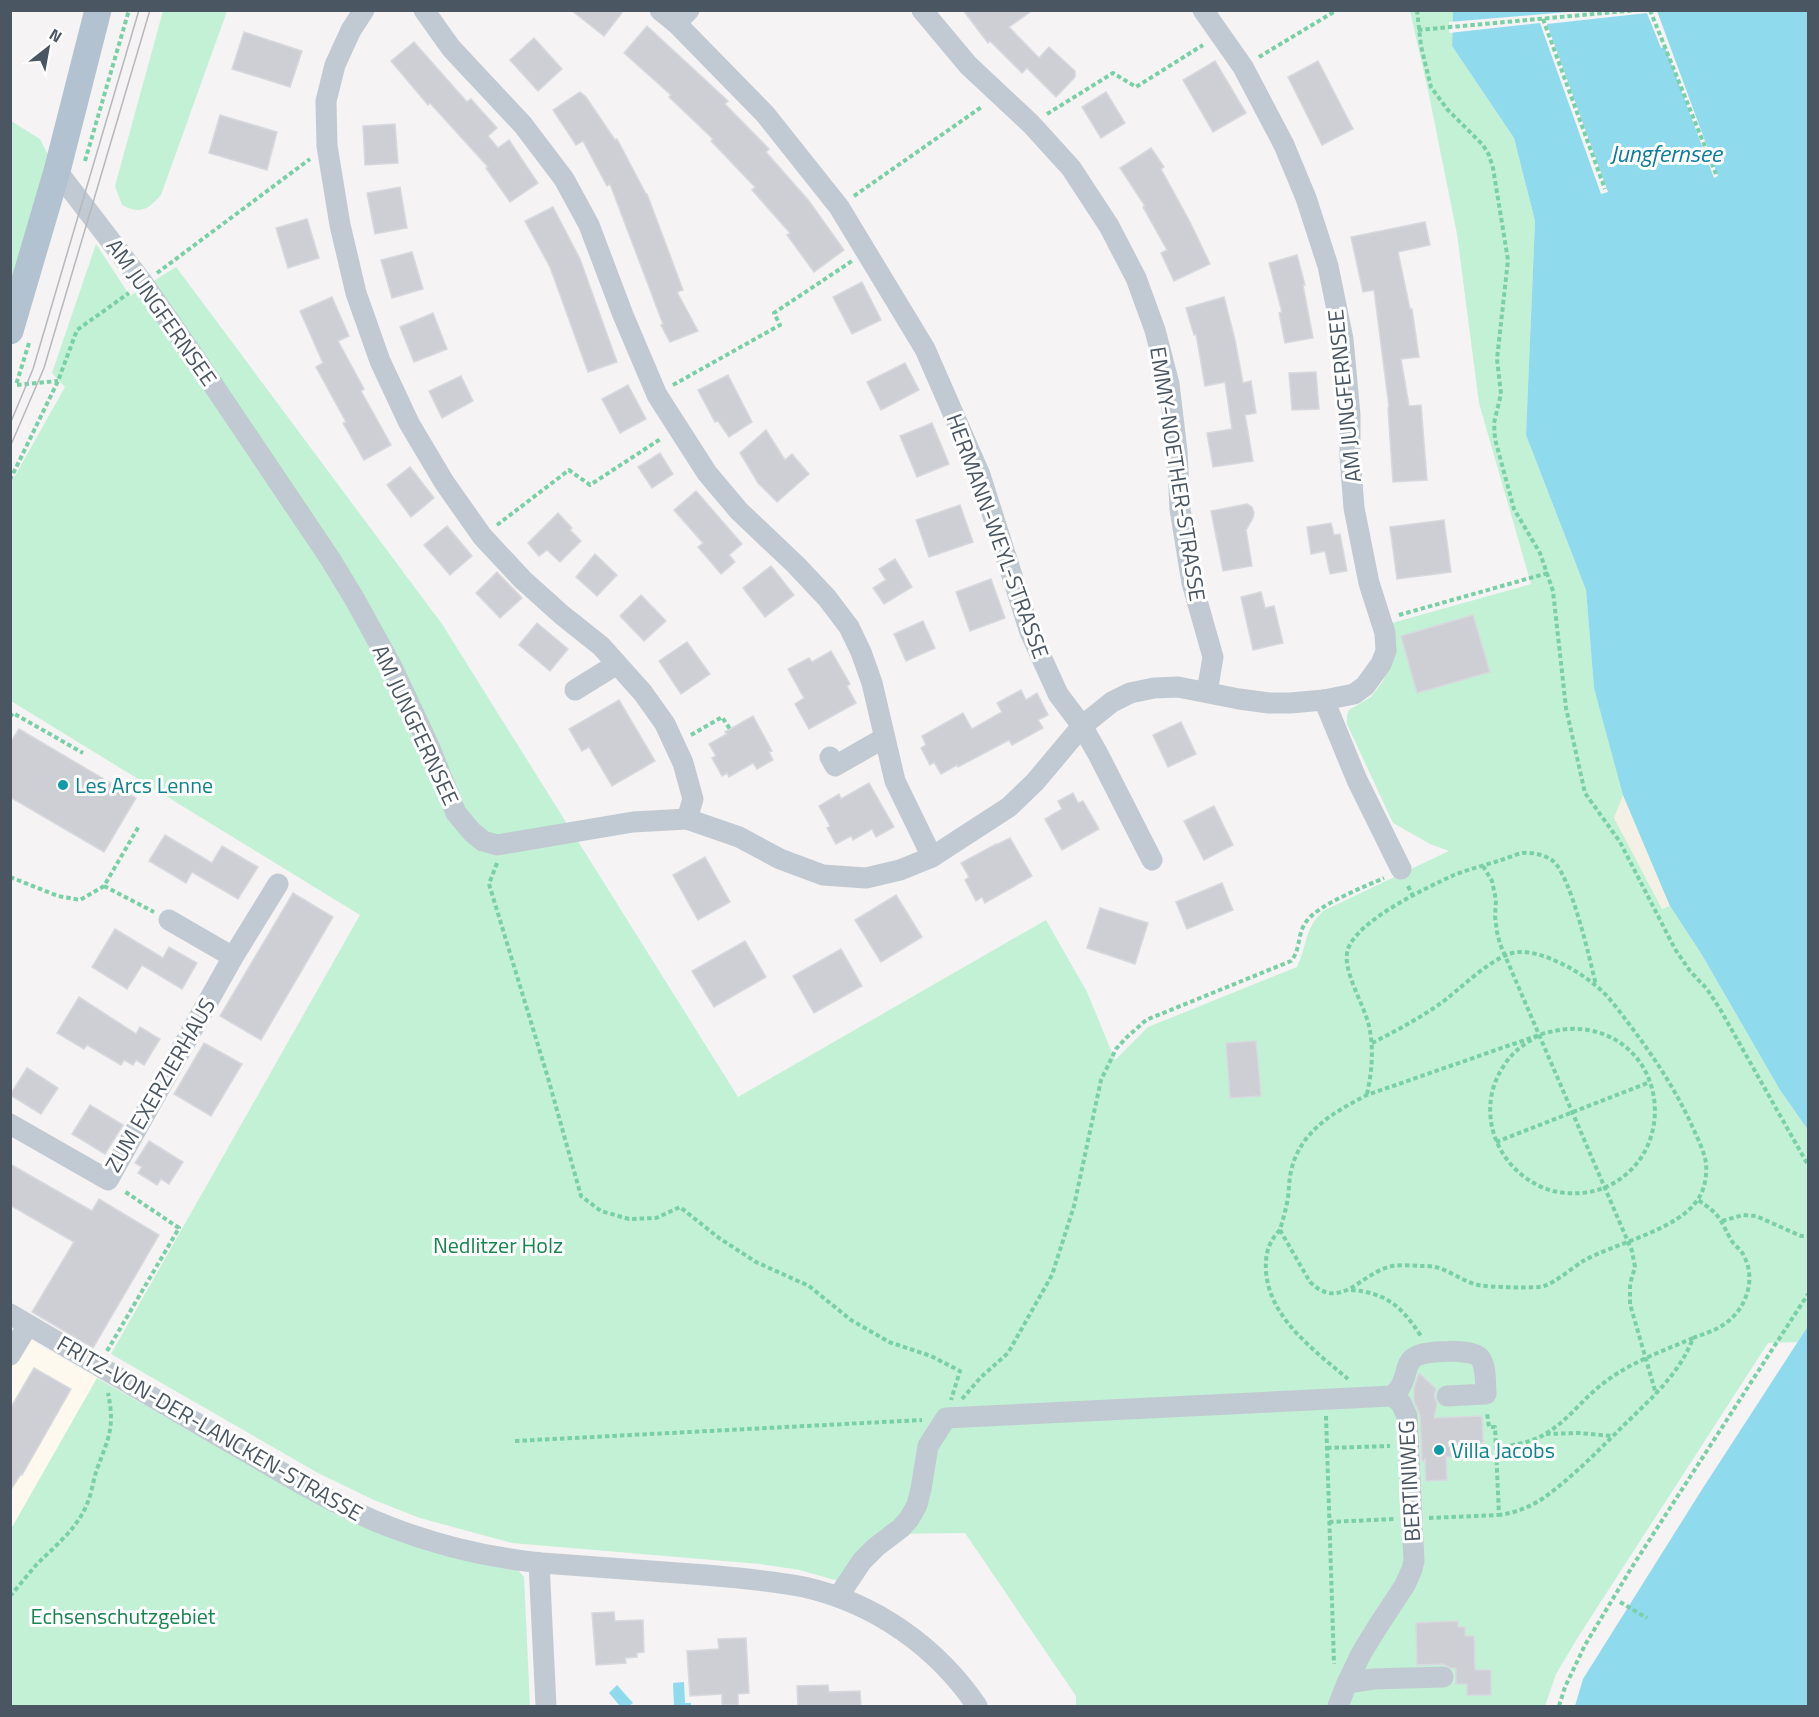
<svg xmlns="http://www.w3.org/2000/svg" width="1819" height="1717" font-family="'Titillium Web',sans-serif">
<style>
.commercial{fill:#fdf9ef}
.green{fill:#c3f1d5}
.sand{fill:#f5f0e5}
.water{fill:#90daee}
.pier{fill:#f5f3f3}
.building{fill:#cdcfd5;stroke:#d7d9de;stroke-width:1.5}
.lines{fill:none;stroke-linecap:round;stroke-linejoin:round}
.path{stroke:#7ad0a6;stroke-width:4;stroke-dasharray:4.5 3;stroke-linecap:butt}
.minor{stroke:#c1cad2;stroke-width:21}
.major{stroke:#b3c2d1;stroke-width:27}
.tram{stroke:#b5b8bd;stroke-width:1.5}
.culture-dot{fill:#0f9aa8;stroke:#fff;stroke-width:2}
.labels{text-anchor:middle;stroke-width:6;stroke-linejoin:round;paint-order:stroke}
.street-label{font-size:22px;fill:#4a5661;stroke:#fff}
.culture-label{font-size:22px;fill:#0d838f;stroke:#fff;text-anchor:start}
.park-label{font-size:22px;fill:#17864f;stroke:#fff}
.water-label{font-size:24px;font-style:italic;fill:#0c7c9b;stroke:#fff}
</style>
<rect width="100%" height="100%" fill="#f5f3f3"/>
<!-- commercial -->
<polygon class="commercial" points="11,1329 97,1378 11,1530"/>
<!-- green -->
<g class="green">
<path d="M163,11H227L161,195C148,209 141,215 122,205L115,186Z"/>
<path d="M1410,11H1453L1452,46L1514,138L1535,221L1526,435L1586,590L1594,688L1670,906L1702,955L1780,1090L1808,1130V1326L1798,1342L1768,1343L1580,1634L1556,1674L1545,1706H1076V1696L965,1533L881,1534L838,1581L800,1570L760,1564L512,1543L420,1518L374,1500L318,1473L111,1354L360,915L11,701V483L65,387L52,373L96,244L130,296L176,267L442,624L738,1097L1046,920L1087,992L1115,1060L1148,1027L1297,967C1308,945 1303,930 1323,911L1449,851L1430,844L1393,823L1347,724V715L1349,710L1371,697L1383,681L1395,653L1392,623L1531,584L1479,403L1457,234L1429,95Z"/>
<polygon points="11,121 40,139 52,163 11,302"/>
<polygon points="97,1378 337,1515 398,1541 518,1570 524,1577 530,1706 11,1706 11,1529"/>
</g>
<!-- sand -->
<polygon class="sand" points="1623,795 1670,906 1662,909 1614,818"/>
<!-- water -->
<g class="water">
<polygon points="1453,11 1808,11 1808,1130 1780,1090 1702,955 1670,906 1623,795 1594,688 1586,590 1526,435 1535,221 1514,138 1452,46"/>
<polygon points="1808,1326 1808,1706 1575,1706 1583,1679 1701,1491"/>
<polygon points="684,1682 685,1703 691,1703 691,1706 674,1706 673,1683"/>
<polygon points="617,1685 633,1703 629,1706 620,1706 609,1693"/>
</g>
<!-- pier -->
<polygon class="pier" points="1580,11 1657,11 1718,176 1714,178 1665,47 1661,48 1647,13 1547,24 1608,192 1601,194 1540,23 1449,33 1449,22"/>
<!-- building -->
<g class="building">
<polygon points="571,10 624,10 604,36"/>
<polygon points="963,10 1033,10 1009,27 1039,58 1049,47 1075,71 1075,77 1056,97 1027,68 1022,73 990,41 988,43"/>
<polygon points="647,26 728,101 725,104 769,149 766,152 809,201 844,250 814,272 787,235 790,233 752,190 755,187 711,141 713,139 669,97 671,95 624,53"/>
<polygon points="244,32 302,51 290,87 232,69"/>
<polygon points="534,38 562,69 538,91 510,60"/>
<polygon points="414,42 467,102 471,99 497,128 488,136 498,148 509,140 538,183 510,202 486,168 488,167 430,103 428,105 391,61"/>
<polygon points="1215,61 1246,113 1213,132 1183,80"/>
<polygon points="1318,61 1353,129 1322,145 1288,77"/>
<polygon points="580,92 586,97 615,140 617,139 646,194 647,194 683,290 677,292 698,331 670,342 661,325 663,324 610,184 607,186 583,141 576,145 553,110"/>
<polygon points="1106,92 1125,123 1101,138 1082,107"/>
<polygon points="220,115 277,132 267,170 209,153"/>
<polygon points="395,124 398,163 365,165 363,126"/>
<polygon points="1151,148 1164,167 1161,169 1190,222 1210,264 1174,281 1161,253 1167,250 1143,207 1145,206 1120,168"/>
<polygon points="400,187 407,228 375,234 367,193"/>
<polygon points="553,207 580,259 617,362 588,372 550,267 525,221"/>
<polygon points="307,219 319,258 288,268 276,228"/>
<polygon points="1425,222 1430,245 1398,252 1410,309 1412,309 1419,357 1401,359 1409,406 1421,405 1427,480 1393,482 1388,408 1389,407 1374,290 1363,292 1351,237"/>
<polygon points="412,252 423,289 392,298 381,260"/>
<polygon points="1297,255 1305,285 1303,285 1313,338 1285,343 1279,313 1282,312 1269,263"/>
<polygon points="862,282 881,320 852,334 833,297"/>
<polygon points="332,297 349,336 338,341 364,389 361,391 391,445 364,460 343,423 346,422 316,367 323,363 300,311"/>
<polygon points="1224,297 1235,340 1243,383 1251,381 1256,413 1245,415 1253,461 1213,467 1207,433 1232,429 1225,382 1205,386 1196,334 1194,335 1186,308"/>
<polygon points="433,313 447,349 414,362 400,327"/>
<polygon points="905,363 919,390 881,410 867,382"/>
<polygon points="1316,372 1319,409 1292,410 1289,373"/>
<polygon points="728,375 752,422 729,437 718,421 715,422 698,390"/>
<polygon points="461,376 473,401 442,418 429,391"/>
<polygon points="628,385 646,419 620,433 602,399"/>
<polygon points="932,423 949,464 917,477 900,436"/>
<polygon points="766,430 785,460 792,454 809,474 777,502 758,483 740,453"/>
<polygon points="660,453 673,474 652,488 638,467"/>
<polygon points="410,467 434,498 411,517 387,485"/>
<polygon points="696,491 742,544 729,555 735,562 721,574 698,547 703,543 674,510"/>
<polygon points="1247,504 1252,507 1254,513 1253,518 1246,530 1252,566 1223,571 1211,511"/>
<polygon points="960,505 973,542 929,557 916,520"/>
<polygon points="558,513 572,528 570,530 581,541 560,562 547,550 539,556 528,543"/>
<polygon points="1444,520 1451,572 1397,579 1390,527"/>
<polygon points="1331,523 1334,535 1340,534 1347,571 1330,574 1325,551 1311,554 1307,527"/>
<polygon points="447,526 472,556 450,575 424,545"/>
<polygon points="595,554 617,575 597,596 576,577"/>
<polygon points="895,559 912,587 884,604 873,588 886,580 879,569"/>
<polygon points="771,566 794,595 765,617 743,588"/>
<polygon points="497,572 522,598 500,618 476,593"/>
<polygon points="991,579 1005,618 970,631 956,592"/>
<polygon points="1261,592 1265,608 1274,606 1283,643 1253,650 1241,597"/>
<polygon points="641,595 666,621 644,641 620,616"/>
<polygon points="1473,615 1490,672 1417,693 1401,636"/>
<polygon points="923,621 935,648 906,661 894,634"/>
<polygon points="537,623 568,649 550,671 519,645"/>
<polygon points="687,642 710,674 681,694 659,661"/>
<polygon points="831,651 850,684 847,686 856,703 809,729 795,704 804,698 788,669 809,658 812,662"/>
<polygon points="1021,690 1026,700 1037,693 1048,715 1038,720 1043,728 1012,745 1009,740 958,767 957,765 941,774 934,762 930,765 921,748 926,745 922,736 963,713 972,729 1002,712 997,703"/>
<polygon points="619,700 655,761 612,786 589,747 582,751 569,729"/>
<polygon points="753,716 772,751 769,752 773,760 757,769 753,763 729,777 727,773 722,776 712,758 716,756 709,744 727,734 725,732"/>
<polygon points="1181,722 1196,754 1168,767 1153,735"/>
<polygon points="19,729 136,798 104,852 10,797 10,743"/>
<polygon points="869,783 894,827 876,837 872,829 853,840 851,836 836,844 827,828 830,826 819,806 839,794 841,799"/>
<polygon points="1073,793 1078,803 1083,801 1099,829 1062,850 1045,819 1062,809 1058,801"/>
<polygon points="1214,806 1233,845 1204,860 1184,821"/>
<polygon points="165,835 212,863 222,846 258,867 238,899 192,872 186,883 149,861"/>
<polygon points="1010,838 1032,876 985,903 982,897 976,901 965,880 969,877 961,863 996,844 996,845"/>
<polygon points="705,857 730,902 698,920 673,875"/>
<polygon points="1222,883 1233,910 1187,929 1176,902"/>
<polygon points="293,893 333,917 261,1040 220,1016"/>
<polygon points="896,895 922,937 881,962 855,920"/>
<polygon points="1100,908 1148,923 1135,964 1087,948"/>
<polygon points="115,929 163,958 169,947 197,963 182,989 142,965 127,989 92,967"/>
<polygon points="745,941 766,977 714,1007 692,971"/>
<polygon points="841,949 862,986 814,1013 793,976"/>
<polygon points="79,997 136,1034 140,1027 160,1039 144,1065 136,1060 133,1065 124,1060 121,1065 87,1045 84,1049 57,1033"/>
<polygon points="1256,1041 1261,1096 1230,1098 1226,1043"/>
<polygon points="204,1043 242,1064 211,1116 174,1094"/>
<polygon points="27,1068 58,1088 41,1114 10,1095"/>
<polygon points="90,1105 123,1125 105,1154 72,1134"/>
<polygon points="149,1141 183,1162 169,1184 161,1179 157,1185 138,1173 142,1167 135,1163"/>
<polygon points="10,1164 92,1211 99,1199 159,1235 93,1348 32,1312 74,1242 10,1205"/>
<polygon points="34,1368 71,1389 22,1475 21,1474 10,1491 10,1409"/>
<polygon points="1419,1373 1436,1389 1434,1396 1437,1403 1434,1418 1482,1416 1483,1443 1459,1444 1460,1457 1446,1457 1447,1480 1426,1481 1425,1458 1424,1461 1422,1461 1420,1415 1414,1401 1414,1388"/>
<polygon points="614,1612 615,1621 643,1620 644,1652 637,1653 637,1657 625,1658 626,1663 596,1665 592,1613"/>
<polygon points="1458,1621 1458,1627 1465,1627 1465,1636 1474,1636 1475,1670 1491,1670 1491,1695 1467,1695 1467,1684 1456,1684 1456,1668 1451,1668 1443,1664 1417,1665 1416,1623"/>
<polygon points="746,1638 749,1693 738,1694 738,1705 722,1705 722,1694 690,1696 687,1651 719,1649 718,1639"/>
<polygon points="828,1685 829,1692 860,1691 861,1707 798,1707 797,1686"/>
</g>
<g class="lines">
<!-- path -->
<g class="path">
<polyline points="1417,10 1421,46 1431,87 1447,109 1483,145 1489,155 1493,168 1508,260 1497,359 1501,394 1494,423 1495,439 1514,509 1540,553 1553,591 1566,708 1585,793 1620,842 1675,949 1690,971 1707,989 1720,1009 1808,1165"/>
<polyline points="1650,10 1716,174"/>
<polyline points="1543,19 1605,189"/>
<polyline points="1418,30 1637,10"/>
<polyline points="1259,57 1337,10"/>
<polyline points="1047,114 1113,73 1136,87 1203,45"/>
<polyline points="85,161 129,10"/>
<polyline points="854,196 983,106"/>
<polyline points="157,273 310,159"/>
<polyline points="29,343 16,385 58,381"/>
<polyline points="673,385 780,325 774,313 852,261"/>
<polyline points="10,480 58,381 77,330 129,293"/>
<polyline points="497,525 569,470 590,485 662,438"/>
<polyline points="1399,615 1548,573"/>
<polyline points="10,717 13,713 83,753"/>
<polyline points="691,735 722,717 730,729"/>
<polyline points="497,863 489,884 548,1078 581,1196 601,1211 629,1219 656,1218 680,1207 719,1238 756,1262 809,1286 851,1320 889,1342 931,1356 960,1371 951,1400"/>
<polyline points="1483,866 1492,881 1496,900 1495,916 1497,932 1500,944 1632,1251 1635,1267 1630,1284 1630,1304 1656,1394"/>
<polyline points="10,877 58,896 80,900 104,886 139,826"/>
<polyline points="104,886 154,912"/>
<polyline points="1408,886 1413,896"/>
<path d="M1372,1043C1394,1032 1416,1020 1437,1006C1458,992 1494,953 1519,952C1543,951 1577,970 1595,985C1609,996 1619,1011 1629,1024C1654,1057 1676,1090 1693,1128C1698,1139 1704,1151 1706,1163C1707,1175 1705,1189 1698,1199C1679,1230 1615,1243 1583,1261C1572,1268 1556,1282 1544,1286C1538,1289 1486,1287 1478,1285C1460,1281 1446,1266 1426,1266C1414,1266 1399,1264 1388,1267C1359,1276 1340,1311 1310,1282L1280,1230C1283,1219 1286,1209 1288,1198C1289,1189 1289,1180 1291,1171C1300,1131 1334,1112 1367,1095L1539,1035C1555,1030 1571,1027 1588,1030C1668,1044 1679,1154 1606,1187C1590,1194 1571,1195 1553,1191C1499,1176 1471,1112 1505,1064C1513,1051 1526,1043 1539,1035"/>
<path d="M1367,1094C1372,1071 1374,1049 1369,1026C1364,1004 1341,969 1348,949C1358,920 1426,888 1454,875C1469,869 1486,865 1501,860C1508,858 1516,854 1523,853C1533,852 1545,855 1553,861C1571,876 1590,960 1596,985"/>
<polyline points="1496,1142 1650,1082"/>
<polyline points="1722,1221 1743,1215 1756,1216 1801,1236 1808,1236"/>
<path d="M1280,1230C1268,1242 1265,1255 1266,1272C1270,1319 1315,1351 1348,1379"/>
<path d="M1351,1290C1387,1293 1401,1306 1421,1336"/>
<path d="M1693,1338C1703,1334 1714,1331 1723,1325C1745,1311 1757,1281 1744,1256C1741,1249 1733,1245 1730,1238C1719,1217 1719,1214 1698,1200"/>
<polyline points="107,1351 179,1228 124,1191"/>
<path d="M962,1399L981,1377L1008,1353L1052,1275L1074,1206L1101,1080L1116,1049L1126,1038L1146,1020L1291,961C1301,949 1297,934 1306,922C1317,905 1364,887 1384,878"/>
<polyline points="1326,1416 1334,1664"/>
<polyline points="1546,1434 1579,1433 1612,1436"/>
<polyline points="515,1441 922,1420"/>
<polyline points="1327,1448 1390,1446"/>
<path d="M1496,1448C1512,1445 1531,1443 1545,1434C1568,1421 1584,1397 1605,1382C1631,1362 1663,1351 1693,1338C1679,1376 1646,1403 1618,1431C1594,1455 1569,1480 1542,1499C1528,1508 1514,1513 1499,1515"/>
<polyline points="1429,1518 1499,1515 1495,1427 1489,1427 1487,1413"/>
<polyline points="1329,1522 1395,1519"/>
<path d="M10,1596C19,1586 28,1574 37,1564C55,1546 77,1529 87,1504C92,1493 93,1480 97,1469C109,1437 115,1427 108,1393"/>
<polyline points="1620,1602 1647,1618"/>
<polyline points="1559,1706 1565,1687 1585,1645 1632,1567 1808,1294"/>
</g>
<!-- minor -->
<g class="minor">
<polyline points="364,10 351,30 335,65 326,101 327,146 340,225 356,293 380,361 409,423 444,482 482,536 523,580 562,615 601,646 643,693 665,724 683,763 693,799 687,819"/>
<polyline points="424,10 451,48 523,125 564,179 589,225 623,315 657,395 707,473 739,511 796,565 827,598 849,627 861,652 872,683 895,781 932,857"/>
<polyline points="660,10 676,23 765,114 839,207 925,349 980,475 1030,632 1058,694 1082,726 1098,754 1152,860"/>
<polyline points="922,10 968,65 1031,124 1071,168 1109,226 1136,278 1155,330 1169,384 1177,451 1180,509 1192,583 1213,657 1207,692"/>
<polyline points="676,23 689,10"/>
<polyline points="57,171 143,283 193,355 329,557 354,598 391,665 429,746 456,813 472,832 483,841 497,845 633,822 687,819 739,837 780,859 823,875 866,878 900,870 932,857 1009,807 1035,782 1082,726 1112,702 1130,693 1154,688 1178,687 1239,699 1269,703 1290,703 1324,700 1354,694 1365,686 1381,664 1386,651 1385,633 1369,583 1354,508 1350,457 1350,415 1343,339 1328,266 1306,198 1284,145 1243,67 1203,10"/>
<polyline points="575,690 617,664"/>
<polyline points="1324,700 1357,780 1401,869"/>
<polyline points="830,757 835,766 884,738"/>
<polyline points="169,920 233,957"/>
<polyline points="10,1124 108,1180 233,957 278,884"/>
<path d="M10,1314C83,1357 156,1399 229,1442C282,1472 333,1505 390,1527C439,1546 491,1558 542,1563C592,1567 642,1570 692,1574C729,1577 768,1580 804,1587C875,1603 937,1647 977,1706"/>
<polyline points="10,1355 28,1325"/>
<polyline points="539,1563 546,1706"/>
<polyline points="838,1597 862,1561 876,1547 901,1528 909,1519 917,1505 921,1489 928,1446 946,1418 1392,1396"/>
<polyline points="1347,1683 1373,1679 1443,1677"/>
<path d="M1338,1706L1347,1683L1362,1652L1380,1623L1405,1585L1412,1569L1414,1561L1407,1416L1401,1403L1392,1396C1397,1392 1401,1388 1403,1381C1407,1373 1406,1362 1415,1357C1425,1350 1471,1349 1479,1357C1487,1365 1485,1383 1486,1394L1447,1396"/>
</g>
<!-- major -->
<polyline class="major" points="10,331 57,171 98,10"/>
<!-- tram -->
<g class="tram">
<polyline points="10,424 33,369 139,10"/>
<polyline points="10,447 44,368 150,10"/>
</g>
</g>
<!-- markers -->
<g class="culture-dot">
<circle cx="63" cy="785" r="6"/>
<circle cx="1439" cy="1450" r="6"/>
</g>
<g class="labels">
<!-- street labels -->
<g class="street-label">
<text transform="translate(162 312) rotate(55)" y="8">AM JUNGFERNSEE</text>
<text transform="translate(1344 396) rotate(-96)" y="8">AM JUNGFERNSEE</text>
<text transform="translate(1178 474) rotate(81)" y="8">EMMY-NOETHER-STRASSE</text>
<text transform="translate(998 536) rotate(70)" y="8">HERMANN-WEYL-STRASSE</text>
<text transform="translate(416 725) rotate(65)" y="8">AM JUNGFERNSEE</text>
<text transform="translate(160 1085) rotate(-60)" y="8">ZUM EXERZIERHAUS</text>
<text transform="translate(210 1428) rotate(30)" y="8">FRITZ-VON-DER-LANCKEN-STRASSE</text>
<text transform="translate(1409 1481) rotate(-93)" y="8">BERTINIWEG</text>
</g>
<!-- culture labels -->
<g class="culture-label">
<text x="75" y="793">Les Arcs Lenne</text>
<text x="1451" y="1458">Villa Jacobs</text>
</g>
<!-- park labels -->
<g class="park-label">
<text x="498" y="1253">Nedlitzer Holz</text>
<text x="123" y="1624">Echsenschutzgebiet</text>
</g>
<!-- water labels -->
<g class="water-label">
<text x="1666" y="162">Jungfernsee</text>
</g>
</g>
<!-- border -->
<rect width="1819" height="1717" fill="none" stroke="#4a5661" stroke-width="24"/>
<!-- north arrow -->
<g transform="translate(48 48) rotate(31)" stroke="#ffffff" stroke-width="4.5" paint-order="stroke">
<path d="M0-4.5L10 22L0 15L-10 22Z" fill="#4a5661"/>
<text y="-9" font-size="16" font-weight="bold" text-anchor="middle" fill="#4a5661">N</text>
</g>
</svg>
